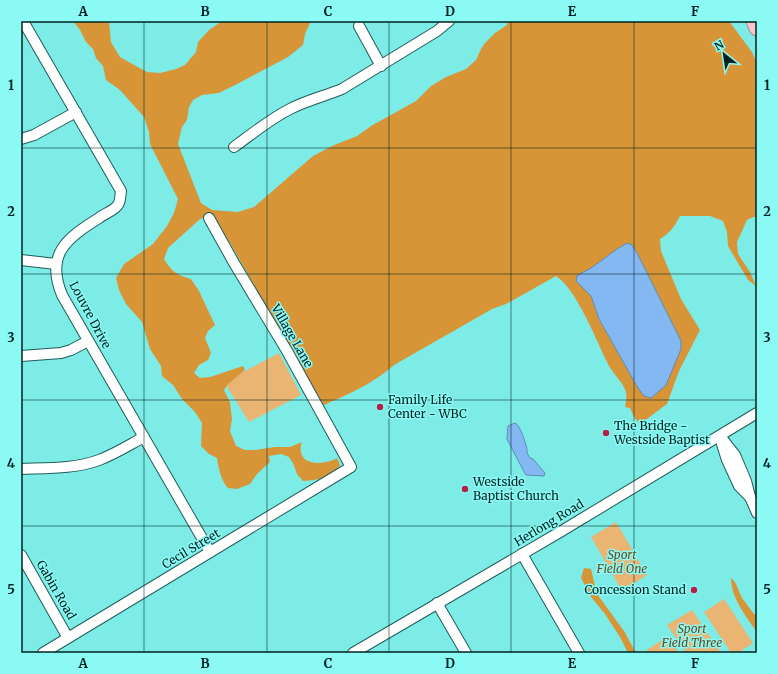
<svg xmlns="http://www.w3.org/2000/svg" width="778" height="674" font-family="Merriweather,serif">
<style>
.green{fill:#eab472}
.forest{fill:#d89538;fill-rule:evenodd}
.water{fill:#84b8f2;stroke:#5c8bb4}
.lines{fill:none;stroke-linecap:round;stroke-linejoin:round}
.minor-casing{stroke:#1f5c59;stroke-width:12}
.highway-casing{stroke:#a28d90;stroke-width:17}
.minor{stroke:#fff;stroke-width:10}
.highway{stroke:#f9c6cb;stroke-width:15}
.grid{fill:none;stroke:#002322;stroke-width:1;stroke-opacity:0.55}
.poi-dot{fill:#b3214a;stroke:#8bf9f4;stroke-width:1.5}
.labels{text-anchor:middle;stroke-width:3;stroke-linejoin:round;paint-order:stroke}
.street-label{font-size:12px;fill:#002322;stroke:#8bf9f4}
.poi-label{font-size:12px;fill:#002322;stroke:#8bf9f4;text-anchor:start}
.park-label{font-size:12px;font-style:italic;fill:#6e4b1b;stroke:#8bf9f4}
.neatline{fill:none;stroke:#002322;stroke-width:1.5}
.grid-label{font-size:13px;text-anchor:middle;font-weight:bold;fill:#002322}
</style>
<rect width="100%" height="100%" fill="#7dece7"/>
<!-- green -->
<g class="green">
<polygon points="279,353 301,395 249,422 224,382"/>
<polygon points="616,522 647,575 622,591 591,537"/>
<polygon points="724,599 753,643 738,653 731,653 704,612"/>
<polygon points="692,610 721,653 686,653 667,625"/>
<polygon points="668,636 679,653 644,653 644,652"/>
</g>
<!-- forest -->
<g class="forest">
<path d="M73,21H109L111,42L120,57L134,65L147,72L160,73L176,69L185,65L196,52L198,42L209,30L222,21H311L305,34L303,45L288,57L239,83L219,93L202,95L193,100L189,107L187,120L182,127L178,144L201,203L212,210L238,212L254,207L313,156L332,146L357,136L371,126L416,101L431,86L446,77L466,69L476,60L481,49L485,43L495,33L507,25L508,21H729L752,52L757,63V217H753L747,220L737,242L738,254L750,272L756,286L748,280L728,246L727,232L723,221L710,216H680C675,226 670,233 660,239L661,251L681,299L700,330L679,371L667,404L640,424L634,417L630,408L625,407C626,402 627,396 626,392C623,382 614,375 609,366C597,343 577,289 556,276L506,304L492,309L394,365C374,383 349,394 324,405L316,394L230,243L214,219L208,215L199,220L168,248L164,259C172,272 177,275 191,279L199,291L215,325L208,331L205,338L211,353L208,360L199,365L194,373L200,378L210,377L243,366L245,370L228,384L224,390L230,402L232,419L230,431L236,446L245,450H255L275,447H290L302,442C301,445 300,449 301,452C303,467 328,464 337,458L340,465C330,478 319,480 303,481L297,474L293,463L289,457L281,454L269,456L270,462L257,474L250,484L237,489L228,488C221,480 219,470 217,458L209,454L201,446L202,423L195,412L182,399L173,385L162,376L161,366L150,349L142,322L126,304L119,290L116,278L124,264L153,244L167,226L174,213L178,199L150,144L149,132L144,117L120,90L106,80L103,66L96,58L93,49L86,42L80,30ZM627,243L632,245L637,253L681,341L666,385L651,398L638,388L599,319L591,296L576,281L582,273L590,269L617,249Z"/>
<polygon points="584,568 591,569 597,594 624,631 636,653 628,653 620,637 605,614 591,597 581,578"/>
<path d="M731,578L735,582L742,598L754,614H757V632C746,616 731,598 731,578Z"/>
</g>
<!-- water -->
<g class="water">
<path d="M627,243L632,245L637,253L681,341V349L666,385L651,398L644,396L638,388L599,319L591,296L576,281L577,276C581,273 586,271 591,268C603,260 614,250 627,243Z"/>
<path d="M515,423C521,426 525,442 527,449V453L530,458L533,459L545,473L544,476L526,475L523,470L507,439L508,426Z"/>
</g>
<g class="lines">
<!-- minor casing -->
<g class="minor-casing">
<g id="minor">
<path d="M23,21L121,191C120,196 121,202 117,206C113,211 104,214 99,218C67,238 45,254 62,295L210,552"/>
<polyline points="359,26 381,66"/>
<polyline points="21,139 34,135 76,112"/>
<path d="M234,147C252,134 270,119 290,109C307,100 325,96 342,89L437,31L449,21"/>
<polyline points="21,260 56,264"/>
<polyline points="21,356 61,353 71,350 88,341"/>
<polyline points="720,436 735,455 746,481 750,497 757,513"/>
<polyline points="721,441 727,460 739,486 750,497"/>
<path d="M21,469C46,468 75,469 99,460C115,454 129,445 144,437"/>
<polyline points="522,554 579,653"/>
<polyline points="21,555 68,638"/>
<polyline points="437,603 466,653"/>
<polyline points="43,653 351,467 287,351 234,263 209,218"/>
<polyline points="353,653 560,532 757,413"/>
</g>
</g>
<!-- highway casing -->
<g class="highway-casing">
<polyline id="highway" points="754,21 757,28"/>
</g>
<!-- minor -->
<use href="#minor" class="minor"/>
<!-- highway -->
<use href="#highway" class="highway"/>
</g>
<!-- grid -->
<path class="grid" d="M144,21V653M267,21V653M389,21V653M511,21V653M634,21V653M21,148H757M21,274H757M21,400H757M21,526H757"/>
<!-- markers -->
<g class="poi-dot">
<circle cx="380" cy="407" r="4"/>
<circle cx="606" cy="433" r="4"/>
<circle cx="465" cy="489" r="4"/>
<circle cx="694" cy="590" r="4"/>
</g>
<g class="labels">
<!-- street labels -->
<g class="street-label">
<text transform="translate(90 315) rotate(62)" y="4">Louvre Drive</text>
<text transform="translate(292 336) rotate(60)" y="4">Village Lane</text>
<text transform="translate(549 523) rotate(-31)" y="4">Herlong Road</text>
<text transform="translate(191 549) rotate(-31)" y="4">Cecil Street</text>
<text transform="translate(56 590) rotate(60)" y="4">Gabin Road</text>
</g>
<!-- poi labels -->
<g class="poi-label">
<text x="388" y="404">Family Life<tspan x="388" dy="14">Center - WBC</tspan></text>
<text x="614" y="430">The Bridge -<tspan x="614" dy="14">Westside Baptist</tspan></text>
<text x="473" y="486">Westside<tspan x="473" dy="14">Baptist Church</tspan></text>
<text x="686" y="594" text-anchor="end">Concession Stand</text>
</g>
<!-- park labels -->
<g class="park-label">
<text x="622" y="559">Sport<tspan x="622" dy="14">Field One</tspan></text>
<text x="692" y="633">Sport<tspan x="692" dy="14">Field Three</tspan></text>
</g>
</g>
<!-- border -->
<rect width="778" height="674" fill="none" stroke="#8bf9f4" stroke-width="44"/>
<!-- north arrow -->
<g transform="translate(724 54) rotate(330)" stroke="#8bf9f4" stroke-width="3" paint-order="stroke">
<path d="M0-3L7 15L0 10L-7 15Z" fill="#002322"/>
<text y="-6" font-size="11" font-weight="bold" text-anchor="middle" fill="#002322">N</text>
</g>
<rect x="22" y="22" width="734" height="630" class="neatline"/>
<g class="grid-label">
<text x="83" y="16">A</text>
<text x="205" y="16">B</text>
<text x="328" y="16">C</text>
<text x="450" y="16">D</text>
<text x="572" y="16">E</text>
<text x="695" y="16">F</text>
<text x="11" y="90">1</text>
<text x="767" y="90">1</text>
<text x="11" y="216">2</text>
<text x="767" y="216">2</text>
<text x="11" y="342">3</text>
<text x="767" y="342">3</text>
<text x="11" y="468">4</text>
<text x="767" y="468">4</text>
<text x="11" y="594">5</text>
<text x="767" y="594">5</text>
<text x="83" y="668">A</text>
<text x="205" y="668">B</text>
<text x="328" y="668">C</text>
<text x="450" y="668">D</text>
<text x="572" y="668">E</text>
<text x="695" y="668">F</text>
</g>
</svg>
